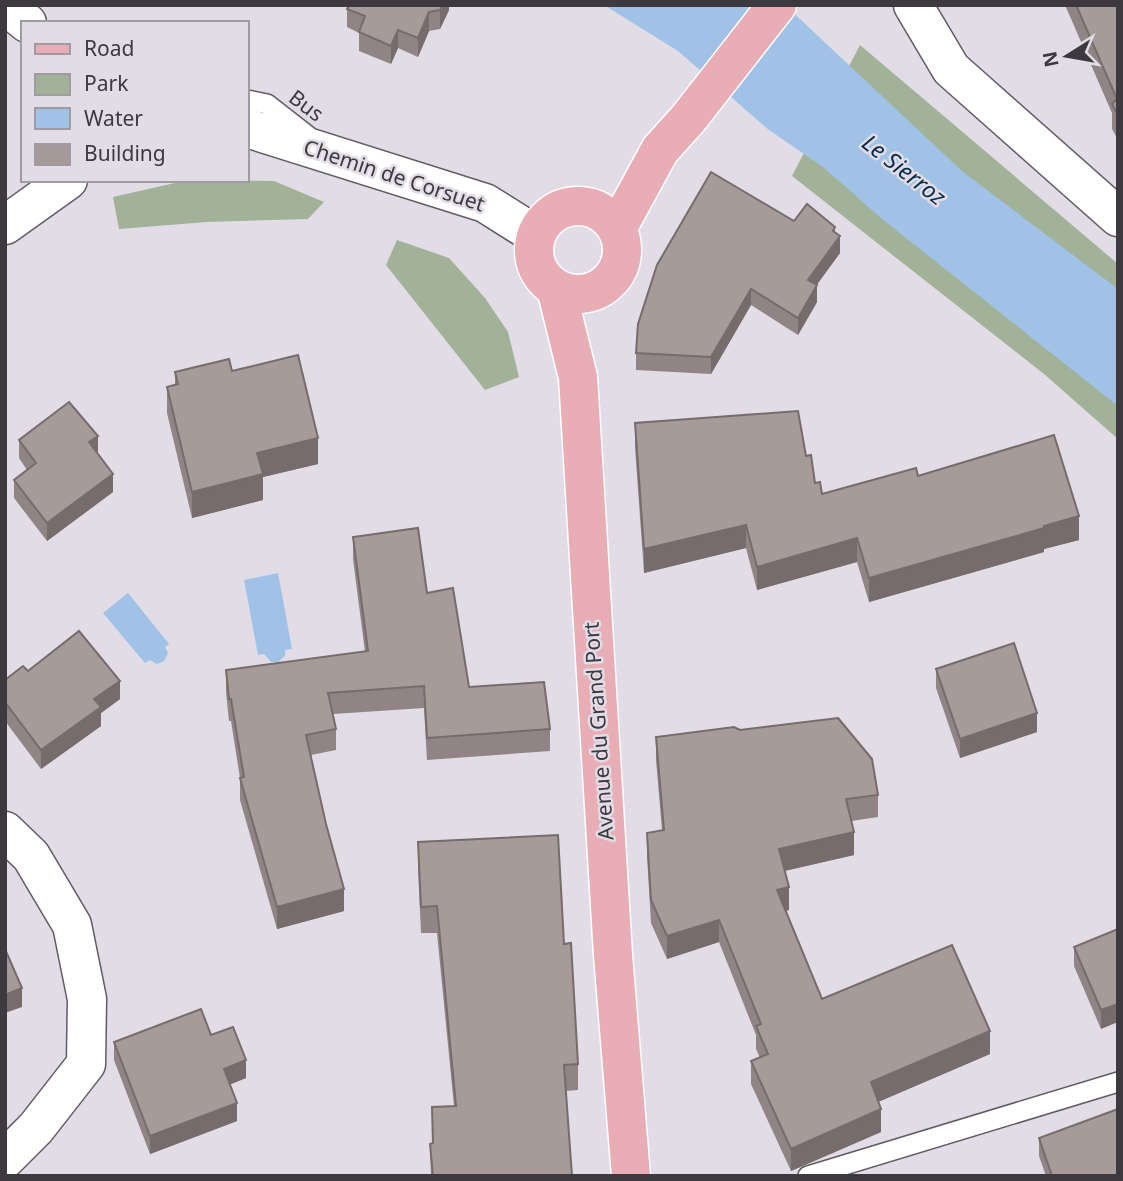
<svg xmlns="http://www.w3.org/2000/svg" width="1123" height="1181" font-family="'Noto Sans',sans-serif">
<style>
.green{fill:#a1b298}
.water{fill:#a0c2e6}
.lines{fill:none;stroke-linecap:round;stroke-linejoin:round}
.service-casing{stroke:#615c64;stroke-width:22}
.minor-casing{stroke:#615c64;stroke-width:41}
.tertiary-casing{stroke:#615c64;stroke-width:41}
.primary-casing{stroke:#fff;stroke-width:41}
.service{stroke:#fff;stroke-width:19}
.minor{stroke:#fff;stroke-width:38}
.tertiary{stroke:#fff;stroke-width:38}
.primary{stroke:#e9adb6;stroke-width:38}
.wall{fill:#908584}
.shaded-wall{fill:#756c6b}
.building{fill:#a79b99;stroke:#756c6b;stroke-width:2}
.labels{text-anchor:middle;stroke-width:5;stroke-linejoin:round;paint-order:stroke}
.street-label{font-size:21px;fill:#3c3a3e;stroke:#e1dce5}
.water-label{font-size:23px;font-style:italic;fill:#072c4e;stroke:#e1dce5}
</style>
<rect width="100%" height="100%" fill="#e1dce5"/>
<!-- green -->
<g class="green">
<polygon points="860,45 1118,264 1118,439 1044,374 792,176"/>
<polygon points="188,180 274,181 324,202 308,219 207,222 119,229 113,197"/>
<polygon points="397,240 449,258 485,298 508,332 519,377 485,390 386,265"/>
</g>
<!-- water -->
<g class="water">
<polygon points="604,5 785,5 963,172 1118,289 1118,406 882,219 823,167 769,130 678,51"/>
<polygon points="278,573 292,649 285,650 285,656 278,662 271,662 264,654 258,655 244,580"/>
<polygon points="128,593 169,644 165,647 168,653 164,661 157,664 150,660 145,663 103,613"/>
</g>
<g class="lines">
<!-- service casing -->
<g class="service-casing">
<g id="service">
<polyline points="247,100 267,104 308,136"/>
<polyline points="808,1176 1118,1082"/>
</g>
</g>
<!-- minor casing -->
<g class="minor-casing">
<g id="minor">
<polyline points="5,5 27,23"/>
<polyline points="913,5 951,69 1118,217"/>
<polyline points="5,831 31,856 72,925 87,999 86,1064 36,1128 5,1159"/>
</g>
</g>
<!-- tertiary casing -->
<g class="tertiary-casing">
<g id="tertiary">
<polyline points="247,128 485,203 536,235"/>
<polyline points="5,225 68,180"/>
</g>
</g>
<!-- primary casing -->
<g class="primary-casing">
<g id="primary">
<circle cx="578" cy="250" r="44"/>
<polyline points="617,229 660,150 688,119 777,5"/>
<polyline points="556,288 578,377 613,955 631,1176"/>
</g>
</g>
<!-- service -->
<use href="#service" class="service"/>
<!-- minor -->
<use href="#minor" class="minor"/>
<!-- tertiary -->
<use href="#tertiary" class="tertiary"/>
<!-- primary -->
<use href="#primary" class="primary"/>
</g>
<!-- wall -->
<g class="wall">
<polygon points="449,5 449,10 440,29 429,31 418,57 398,48 391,64 359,51 359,33 347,27 347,9"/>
<polygon points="1065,5 1118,5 1118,140 1112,129 1112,113"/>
<polygon points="794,221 835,233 840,253 816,285 817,302 798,335 751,305 711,374 636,370 636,353"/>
<polygon points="232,371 318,464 263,477 263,500 192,518 167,413 167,387 175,385 175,372"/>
<polygon points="635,423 806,456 815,483 822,494 918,476 1079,540 1044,549 1044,552 869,602 857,562 757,590 746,548 644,573 635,447"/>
<polygon points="19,440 98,454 113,492 47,541 14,498 14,480 27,470 19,458"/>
<polygon points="353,537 427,593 469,687 550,729 550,751 427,760 424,708 333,714 336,729 336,750 311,755 344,911 277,929 240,800 240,778 231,721 229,721 226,692 226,670 365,652 353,559"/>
<polygon points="936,669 1037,732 960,758 936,688"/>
<polygon points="28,671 120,699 101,713 101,726 41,769 5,721 5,680"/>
<polygon points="656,737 878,795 878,817 851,821 854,855 785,871 789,910 786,911 822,999 990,1054 878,1102 881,1132 791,1171 751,1084 751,1061 760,1058 756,1049 756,1035 719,942 667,959 651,923 647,856 647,833 662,830 656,760"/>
<polygon points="418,842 564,944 578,1064 578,1090 566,1091 572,1176 431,1176 430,1144 432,1144 432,1107 454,1106 437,933 421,933 418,868"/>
<polygon points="1118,929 1101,1029 1074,966 1074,947"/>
<polygon points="211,1035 246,1078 230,1084 237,1121 150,1154 114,1060 114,1042"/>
<polygon points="1039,1138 1118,1176 1046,1176 1039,1156"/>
</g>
<!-- shaded-wall -->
<g class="shaded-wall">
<polygon points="443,5 449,5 449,10 440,29 440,10"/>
<polygon points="429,12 429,31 418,57 418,38"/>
<polygon points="398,30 398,48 391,64 391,46"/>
<polygon points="835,227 835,242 840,236 840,253 808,297 808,280"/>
<polygon points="817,285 817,302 798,335 798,318"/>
<polygon points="751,289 751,305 711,374 711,357"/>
<polygon points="98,436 98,455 89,442"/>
<polygon points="318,438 318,464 263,477 263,500 192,518 192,492 257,453"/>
<polygon points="113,474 113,492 47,541 47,523"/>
<polygon points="1079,516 1079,540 1044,549 1044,552 869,602 869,578"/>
<polygon points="746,525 746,548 644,573 644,549"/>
<polygon points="857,538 857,562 757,590 757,567"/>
<polygon points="120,681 120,699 101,713 101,726 41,769 41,750 94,699"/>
<polygon points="1037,713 1037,732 960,758 960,739"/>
<polygon points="854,832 854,855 779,872 779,849"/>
<polygon points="789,887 789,910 777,913 777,890"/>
<polygon points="344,889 344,911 277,929 277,907"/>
<polygon points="719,920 719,942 667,959 667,936"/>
<polygon points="22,988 22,1007 5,1013 5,995"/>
<polygon points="1118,1004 1118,1022 1101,1029 1101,1010"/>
<polygon points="990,1031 990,1054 871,1105 871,1082"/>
<polygon points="246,1060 246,1078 224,1087 224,1069"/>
<polygon points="237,1103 237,1121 150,1154 150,1136"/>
<polygon points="881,1109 881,1132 791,1171 791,1149"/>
</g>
<!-- building -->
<g class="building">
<polygon points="349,5 443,5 440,10 429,12 418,38 398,30 391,46 359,32 365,16 347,9"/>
<polygon points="1076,5 1118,5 1118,115 1112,104 1117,99"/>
<polygon points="711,172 794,221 807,204 835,227 833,231 840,236 808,280 817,285 798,318 751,289 711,357 636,353 638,324 657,265"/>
<polygon points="298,355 318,438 257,453 263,474 192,492 167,387 178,384 175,372 229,359 232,371"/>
<polygon points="69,402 98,436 89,442 113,474 47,523 14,480 36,463 19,440"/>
<polygon points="798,411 806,456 811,455 815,483 820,482 822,494 916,468 918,476 1054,435 1079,516 1044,526 1044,528 869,578 857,538 757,567 746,525 644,549 635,423"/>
<polygon points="418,528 427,593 453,588 469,687 544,682 550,729 427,738 424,686 328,693 336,729 306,735 326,824 344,889 277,907 240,778 244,777 231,699 229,699 226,670 368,651 353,537"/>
<polygon points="79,631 120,681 94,699 101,707 41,750 5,702 5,680 23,666 28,671"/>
<polygon points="1014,643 1037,713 960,739 936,669"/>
<polygon points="838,718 872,759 878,795 846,799 854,832 779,849 789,887 777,890 822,999 952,945 990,1031 871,1082 881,1109 791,1149 751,1061 768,1054 756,1026 761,1024 719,920 667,936 651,900 647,833 664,830 656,737 734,727 740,730"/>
<polygon points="558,835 564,944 571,943 578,1064 564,1065 572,1176 433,1176 430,1144 433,1143 432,1107 456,1106 437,906 421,907 418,842"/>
<polygon points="1118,929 1118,1004 1101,1010 1074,947"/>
<polygon points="5,949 22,988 5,995"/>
<polygon points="201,1009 211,1035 233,1027 246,1060 224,1069 237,1103 150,1136 114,1042"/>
<polygon points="1118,1109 1118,1176 1052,1176 1039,1138"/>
</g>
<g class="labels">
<!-- street labels -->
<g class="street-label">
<text transform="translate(306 106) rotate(37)" y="7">Bus</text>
<text transform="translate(394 176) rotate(18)" y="7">Chemin de Corsuet</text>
<text transform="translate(599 731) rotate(-94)" y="7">Avenue du Grand Port</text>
</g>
<!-- water labels -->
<g class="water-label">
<text transform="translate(904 170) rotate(38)" y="8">Le Sierroz</text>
</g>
</g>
<!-- border -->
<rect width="1123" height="1181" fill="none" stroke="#3c3a3e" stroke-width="14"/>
<!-- legend -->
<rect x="21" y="21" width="228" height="161" fill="#e1dce5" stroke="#9f9ba2" stroke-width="2"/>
<rect x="35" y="44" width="35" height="10" fill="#e9adb6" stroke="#9f9ba2" stroke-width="2"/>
<text x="84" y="56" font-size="21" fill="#3c3a3e">Road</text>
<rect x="35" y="74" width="35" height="21" fill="#a1b298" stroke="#9f9ba2" stroke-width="2"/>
<text x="84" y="91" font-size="21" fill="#3c3a3e">Park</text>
<rect x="35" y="108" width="35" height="21" fill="#a0c2e6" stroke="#9f9ba2" stroke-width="2"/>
<text x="84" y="126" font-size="21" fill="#3c3a3e">Water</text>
<rect x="35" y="144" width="35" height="21" fill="#a79b99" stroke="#9f9ba2" stroke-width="2"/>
<text x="84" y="161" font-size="21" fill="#3c3a3e">Building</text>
<!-- north arrow -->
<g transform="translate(1067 56) rotate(259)" stroke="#e1dce5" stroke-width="5" paint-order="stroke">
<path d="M0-5L12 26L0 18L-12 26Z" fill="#3c3a3e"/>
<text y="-10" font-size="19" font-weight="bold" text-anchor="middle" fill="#3c3a3e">N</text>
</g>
</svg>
